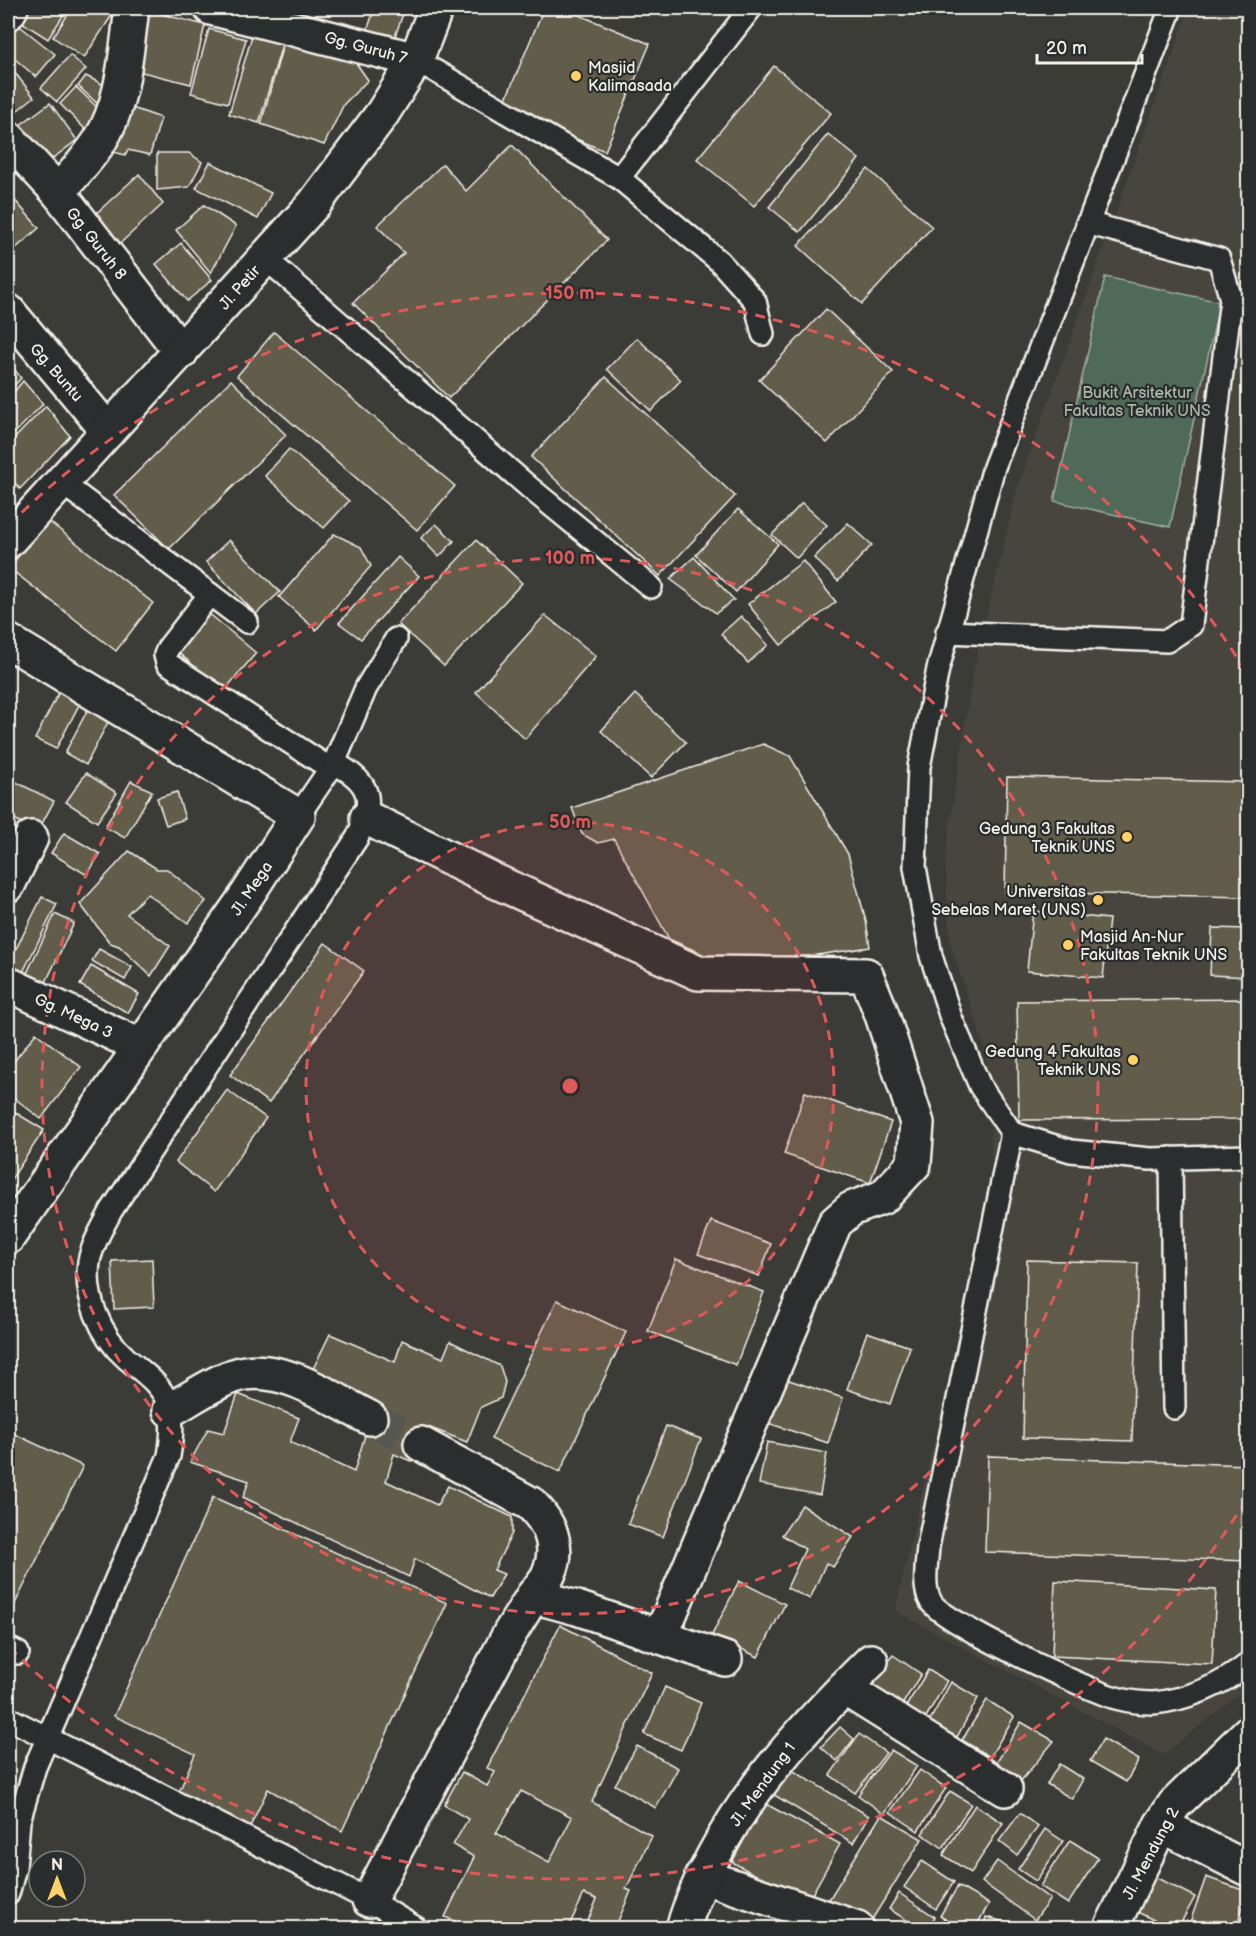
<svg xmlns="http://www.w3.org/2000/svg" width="1256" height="1936" font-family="'Balsamiq Sans',sans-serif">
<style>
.built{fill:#47453d}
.park{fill:#506b59;stroke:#a2aea0;stroke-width:1.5}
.building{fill:#625b4b;stroke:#f4f1e8;stroke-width:1.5;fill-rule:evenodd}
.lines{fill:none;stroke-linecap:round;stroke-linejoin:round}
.minor-tunnel{stroke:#575652;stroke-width:33;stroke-dasharray:33 16;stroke-linecap:butt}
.service-casing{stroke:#f4f1e8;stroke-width:26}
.minor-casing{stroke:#f4f1e8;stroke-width:38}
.secondary-casing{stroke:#f4f1e8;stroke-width:38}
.service{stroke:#2a2d2e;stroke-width:21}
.minor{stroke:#2a2d2e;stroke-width:33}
.secondary{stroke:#2a2d2e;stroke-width:33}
.ring{fill:none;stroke:#de5a58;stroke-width:3;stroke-dasharray:10 8}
.poi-dot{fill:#ffd166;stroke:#2a2d2e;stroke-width:2}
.labels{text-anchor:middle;stroke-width:4.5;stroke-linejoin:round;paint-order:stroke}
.street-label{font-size:16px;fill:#f4f1e8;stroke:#2a2d2e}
.poi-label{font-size:16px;fill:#f4f1e8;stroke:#2a2d2e;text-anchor:end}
.park-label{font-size:16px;fill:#aab5a8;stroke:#2a2d2e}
.centre{fill:#de5a58;stroke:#2a2d2e;stroke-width:3}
.ring-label{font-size:18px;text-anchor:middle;font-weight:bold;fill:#de5a58;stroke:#2a2d2e;stroke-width:4.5;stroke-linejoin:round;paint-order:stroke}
</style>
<rect width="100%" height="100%" fill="#3b3b37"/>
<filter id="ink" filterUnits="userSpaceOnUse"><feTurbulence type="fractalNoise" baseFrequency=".0167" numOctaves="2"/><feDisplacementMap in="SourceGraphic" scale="12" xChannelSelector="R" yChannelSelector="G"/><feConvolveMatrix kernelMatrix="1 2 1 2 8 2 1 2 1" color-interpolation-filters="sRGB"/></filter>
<g filter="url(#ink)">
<!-- built -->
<polygon class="built" points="1189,8 1248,8 1248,1687 1164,1755 895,1611 993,1182 986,1053 950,943 945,857 973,671 1017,489"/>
<!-- park -->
<polygon class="park" points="1105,277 1220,302 1170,527 1054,501"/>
<!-- building -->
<g class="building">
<polygon points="22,8 68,8 48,39 15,18"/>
<polygon points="72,8 116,9 84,58 53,37"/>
<polygon points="375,8 405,8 392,45 365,36"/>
<polygon points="544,8 562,8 650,44 605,151 502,108"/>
<polygon points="149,11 205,25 191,84 134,70 139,18"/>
<polygon points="11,19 55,54 36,77 8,53 8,24"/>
<polygon points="209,29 246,39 228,103 191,93"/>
<polygon points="254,29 284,38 259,123 229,114"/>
<polygon points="284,41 356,63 368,80 344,104 324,145 261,124"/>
<polygon points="70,55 86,69 57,102 41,88"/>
<polygon points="8,64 34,97 8,118"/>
<polygon points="774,66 831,113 754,206 697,159"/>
<polygon points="86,76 104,85 99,105 78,86"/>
<polygon points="76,87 103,113 90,134 60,104"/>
<polygon points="50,103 77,140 40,168 12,131"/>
<polygon points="121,104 161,118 150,155 128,150 125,155 106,150"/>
<polygon points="828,134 859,159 800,232 769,207"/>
<polygon points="512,145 607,240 449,398 353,303 404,253 377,226 443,164 466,191"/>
<polygon points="157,153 189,153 202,162 189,187 157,190"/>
<polygon points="210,162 271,193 258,219 196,188"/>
<polygon points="868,169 932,227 862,304 798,246"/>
<polygon points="139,174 163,204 113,250 90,219"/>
<polygon points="12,197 39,228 8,255 8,201"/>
<polygon points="204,205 236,226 211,273 176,230"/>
<polygon points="181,243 212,280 187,301 156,264"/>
<polygon points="826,309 893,372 827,443 759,380"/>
<polygon points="274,332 455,486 417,530 237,376"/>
<polygon points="637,338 681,380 651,411 607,369"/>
<polygon points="8,361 21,378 8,393"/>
<polygon points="606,377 735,496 660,576 531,457"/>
<polygon points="231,380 286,435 169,549 114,495"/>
<polygon points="23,381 43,404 8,440 8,399"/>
<polygon points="46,406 70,436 20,489 8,475 8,445"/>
<polygon points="289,449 349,501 324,528 265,476"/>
<polygon points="802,503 827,525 797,558 772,535"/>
<polygon points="738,509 778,544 736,592 696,555"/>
<polygon points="47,520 153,603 116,651 9,568"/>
<polygon points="848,523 872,545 838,581 814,558"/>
<polygon points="436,524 454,541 439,557 421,538"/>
<polygon points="334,534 361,547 371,566 316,630 279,597"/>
<polygon points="229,540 280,592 256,614 206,562"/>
<polygon points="476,540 522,583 444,666 398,624"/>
<polygon points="398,557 419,576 361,639 339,623"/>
<polygon points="694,557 734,600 716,613 670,579"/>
<polygon points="803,561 836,602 781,645 748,604"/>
<polygon points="206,611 256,653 224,691 174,649"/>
<polygon points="545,615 596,656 525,739 476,692"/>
<polygon points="741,616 768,645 748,663 721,634"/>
<polygon points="59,692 80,703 56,749 35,739"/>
<polygon points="635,694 686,742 651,778 601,731"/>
<polygon points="89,707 110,718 86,765 65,753"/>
<polygon points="763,744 790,756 848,854 866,921 870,947 709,971 703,954 669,939 614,839 598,843 582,834 572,808"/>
<polygon points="86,773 117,793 97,822 66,802"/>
<polygon points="1007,777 1248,782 1248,897 1005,892"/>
<polygon points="8,778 54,801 38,831 8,816"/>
<polygon points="131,781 152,791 125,838 105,827"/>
<polygon points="177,792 185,819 166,825 157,798"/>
<polygon points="8,826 14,830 8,841"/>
<polygon points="64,833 100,854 87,875 51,853"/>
<polygon points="129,851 157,869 167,869 206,901 188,923 147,894 127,914 170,946 151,976 119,946 110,943 80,904"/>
<polygon points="42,897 57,904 20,978 8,972 8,965"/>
<polygon points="1033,911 1109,919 1103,978 1027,971"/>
<polygon points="55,914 74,923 45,984 26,975"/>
<polygon points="1212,928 1248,929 1248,977 1210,975"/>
<polygon points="325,943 364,971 269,1103 230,1075"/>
<polygon points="99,949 132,967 125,980 92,961"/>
<polygon points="91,966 139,994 128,1013 80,985"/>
<polygon points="1248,999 1248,1119 1019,1120 1017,1001"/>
<polygon points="36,1033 81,1067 41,1119 8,1093 8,1069"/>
<polygon points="227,1090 266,1118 214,1192 176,1162"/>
<polygon points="805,1092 891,1122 870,1183 784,1154"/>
<polygon points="8,1108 44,1130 8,1184"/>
<polygon points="711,1221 771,1244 759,1276 698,1254"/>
<polygon points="152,1259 154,1307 114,1309 112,1261"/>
<polygon points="676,1259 764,1292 736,1365 648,1331"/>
<polygon points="1027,1260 1138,1263 1132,1441 1023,1438"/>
<polygon points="557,1300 626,1332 560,1472 491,1439"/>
<polygon points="867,1332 910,1347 890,1404 847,1389"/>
<polygon points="330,1334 395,1362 402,1340 443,1358 450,1341 500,1366 505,1382 501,1398 481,1407 467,1442 428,1427 413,1462 394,1454 386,1481 437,1505 448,1486 512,1517 512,1533 494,1570 504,1574 490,1598 415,1559 409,1577 243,1497 249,1481 190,1462 208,1429 224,1433 238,1394 299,1418 290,1442 354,1472 375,1402 310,1375"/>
<polygon points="777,1376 843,1398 828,1443 762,1421"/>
<polygon points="666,1426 701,1439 663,1537 628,1524"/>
<polygon points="8,1431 83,1466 10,1614 8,1613"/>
<polygon points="767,1442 827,1453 820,1495 759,1484"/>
<polygon points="988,1456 1248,1465 1248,1561 985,1552"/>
<polygon points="213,1497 447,1603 342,1831 268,1789 249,1829 177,1797 195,1754 114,1716"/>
<polygon points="802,1505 853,1537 833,1567 826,1563 810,1599 787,1588 805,1549 782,1535"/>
<polygon points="739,1581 785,1604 758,1657 712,1635"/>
<polygon points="1055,1581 1216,1590 1212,1664 1052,1656"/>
<path d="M560,1625L652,1673L592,1802L652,1836L626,1889L631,1891L615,1928H585L597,1899L584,1894L568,1928H470L445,1917L474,1857L453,1845L468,1819L444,1805L462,1772L487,1786L495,1772L487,1768ZM521,1791L572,1817L549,1862L496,1833Z"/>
<polygon points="893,1655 921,1674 902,1705 873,1685"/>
<polygon points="928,1670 947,1681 925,1719 905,1708"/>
<polygon points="951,1682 978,1698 957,1737 929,1722"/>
<polygon points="665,1687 701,1703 681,1750 644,1734"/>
<polygon points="987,1700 1014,1717 990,1757 962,1740"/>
<polygon points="1021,1722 1054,1741 1021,1781 997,1762"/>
<polygon points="840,1727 854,1739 837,1761 821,1747"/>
<polygon points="859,1734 886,1753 855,1793 830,1775"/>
<polygon points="1103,1739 1139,1760 1126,1782 1090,1761"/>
<polygon points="637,1746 678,1768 656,1808 615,1785"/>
<polygon points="891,1750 917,1766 884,1814 858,1795"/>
<polygon points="1059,1764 1083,1779 1072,1799 1047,1784"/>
<polygon points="787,1767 869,1816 853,1843 771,1793"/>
<polygon points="920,1770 946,1788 918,1831 890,1812"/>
<polygon points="950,1791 971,1804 943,1848 922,1834"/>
<polygon points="764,1803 840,1844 807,1903 732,1862"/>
<polygon points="975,1805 1003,1823 971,1873 943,1855"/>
<polygon points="1020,1813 1038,1827 1017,1855 999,1841"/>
<polygon points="881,1815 922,1839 868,1926 828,1901"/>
<polygon points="1045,1829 1063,1841 1036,1881 1018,1869"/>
<polygon points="1070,1840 1098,1858 1068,1904 1040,1886"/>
<polygon points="922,1861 954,1882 936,1909 904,1887"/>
<polygon points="997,1861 1050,1899 1035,1920 982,1882"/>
<polygon points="1151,1875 1195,1897 1178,1928 1170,1928 1133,1910"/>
<polygon points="1206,1877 1248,1892 1236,1928 1188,1928"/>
<polygon points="958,1886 989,1904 975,1928 960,1928 940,1916"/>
<polygon points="899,1893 935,1917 927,1928 919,1928 889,1909"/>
<polygon points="986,1917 1028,1928 983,1928"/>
</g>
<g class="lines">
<!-- minor-tunnel -->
<polyline class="minor-tunnel" points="370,1418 421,1444"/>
<!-- service casing -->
<g class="service-casing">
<g id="service">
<polyline points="1171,8 994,467 938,669 919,767 915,867 931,956 951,1018 980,1086 1012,1133 1071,1151 1150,1159 1248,1156"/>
<polyline points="416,60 619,178 719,261 755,301 763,334"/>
<polyline points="619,178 751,8"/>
<polyline points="265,258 530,488 651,587"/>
<polyline points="62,483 247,622"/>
<polyline points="210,594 168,648 165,655 167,663 331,769"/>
<polyline points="947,632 1167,641 1191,625 1231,299 1219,259 1087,223"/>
<polyline points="298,816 334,763 366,688 396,639"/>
<path d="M1012,1133L928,1547C927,1564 922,1587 931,1602C942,1622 1089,1691 1116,1698C1127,1701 1142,1703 1153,1703C1187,1700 1222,1685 1248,1664"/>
<polyline points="1171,1158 1174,1408"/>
<polyline points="8,1648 18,1653"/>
<polyline points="8,1718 369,1900 416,1928"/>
<path d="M8,1894L15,1868L19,1821L35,1767L169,1456C172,1438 174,1418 167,1401C159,1382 141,1371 126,1358C100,1335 84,1296 89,1262C92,1244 103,1227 111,1211L357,838C375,801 372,782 334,763"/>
</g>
</g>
<!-- minor casing -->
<g class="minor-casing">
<g id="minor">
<polyline points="211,8 416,60"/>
<polyline points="8,13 11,8"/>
<polyline points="8,138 58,192 181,352"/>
<path d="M58,192C72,176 87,160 99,142C124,104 126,51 132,8"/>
<polyline points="8,311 108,431"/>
<polyline points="8,641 298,816 247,895 8,1237"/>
<polyline points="367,818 495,881 698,973 866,975 881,1012 917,1123 914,1164 883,1197 851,1209 835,1223 661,1635"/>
<polyline points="8,885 31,838"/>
<polyline points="8,984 140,1046"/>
<path d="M170,1410C190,1399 223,1376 245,1373C289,1367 333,1400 370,1418"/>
<path d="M421,1444L531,1504C549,1522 561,1547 549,1573C546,1581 538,1589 533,1596"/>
<polyline points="844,1688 1005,1789"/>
<polyline points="1161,1825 1248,1869"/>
<polyline points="702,1876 857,1928"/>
<polyline points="369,1900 510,1633 533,1596 577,1608 725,1659"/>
<path d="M683,1928C717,1821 792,1738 871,1661"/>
<polyline points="1111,1928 1161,1825 1174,1805 1248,1733"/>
</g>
</g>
<!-- secondary casing -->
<g class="secondary-casing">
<polyline id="secondary" points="8,541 314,204 382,114 416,60 436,8"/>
</g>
<!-- service -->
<use href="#service" class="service"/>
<!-- minor -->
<use href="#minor" class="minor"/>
<!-- secondary -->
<use href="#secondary" class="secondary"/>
</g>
</g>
<!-- distance rings -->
<circle cx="570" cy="1086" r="264" fill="#de5a58" fill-opacity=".12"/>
<g class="ring">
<circle cx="570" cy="1086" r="264"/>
<circle cx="570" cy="1086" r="528"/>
<path d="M1246 1500A793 793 0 0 1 9 1647M9 525A793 793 0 0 1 1246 672"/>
</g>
<!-- markers -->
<g class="poi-dot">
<circle cx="576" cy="76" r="6"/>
<circle cx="1127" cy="837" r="6"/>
<circle cx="1098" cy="900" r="6"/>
<circle cx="1068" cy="945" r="6"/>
<circle cx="1133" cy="1060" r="6"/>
</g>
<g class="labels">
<!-- street labels -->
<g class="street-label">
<text transform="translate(366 47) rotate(15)" y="6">Gg. Guruh 7</text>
<text transform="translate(97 243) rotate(52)" y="6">Gg. Guruh 8</text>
<text transform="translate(239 287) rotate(-48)" y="6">Jl. Petir</text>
<text transform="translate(57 372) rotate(49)" y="6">Gg. Buntu</text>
<text transform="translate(251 888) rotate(-56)" y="6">Jl. Mega</text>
<text transform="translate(74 1015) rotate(25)" y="6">Gg. Mega 3</text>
<text transform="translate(762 1784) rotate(-54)" y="6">Jl. Mendung 1</text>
<text transform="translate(1150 1853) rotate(-62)" y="6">Jl. Mendung 2</text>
</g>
<!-- poi labels -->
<g class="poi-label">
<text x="588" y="73" text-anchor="start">Masjid<tspan x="588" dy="18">Kalimasada</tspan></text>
<text x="1115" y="834">Gedung 3 Fakultas<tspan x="1115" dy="18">Teknik UNS</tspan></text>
<text x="1086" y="897">Universitas<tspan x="1086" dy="18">Sebelas Maret (UNS)</tspan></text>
<text x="1080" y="942" text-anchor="start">Masjid An-Nur<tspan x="1080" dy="18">Fakultas Teknik UNS</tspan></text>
<text x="1121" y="1057">Gedung 4 Fakultas<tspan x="1121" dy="18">Teknik UNS</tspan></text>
</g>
<!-- park labels -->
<g class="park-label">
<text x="1137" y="398">Bukit Arsitektur<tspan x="1137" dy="18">Fakultas Teknik UNS</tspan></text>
</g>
</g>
<circle cx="570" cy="1086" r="9" class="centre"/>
<g class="ring-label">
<text x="570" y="299">150 m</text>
<text x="570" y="564">100 m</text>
<text x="570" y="828">50 m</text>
</g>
<!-- margin -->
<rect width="1256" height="1936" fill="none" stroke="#2a2d2e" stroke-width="30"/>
<rect x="15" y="15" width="1226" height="1906" fill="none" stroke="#f4f1e8" stroke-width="2" filter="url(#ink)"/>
<!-- north arrow -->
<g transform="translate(57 1879)"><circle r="28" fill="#2a2d2e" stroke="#7b7b78" stroke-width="1.5"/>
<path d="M0-4.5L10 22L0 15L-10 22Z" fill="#ffd166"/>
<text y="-9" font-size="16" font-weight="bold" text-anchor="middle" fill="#f4f1e8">N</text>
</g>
<!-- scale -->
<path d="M1037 54v9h105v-9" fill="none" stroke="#f4f1e8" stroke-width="3"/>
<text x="1046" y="54" font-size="18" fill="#f4f1e8" stroke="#2a2d2e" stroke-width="4.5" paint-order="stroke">20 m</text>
</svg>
